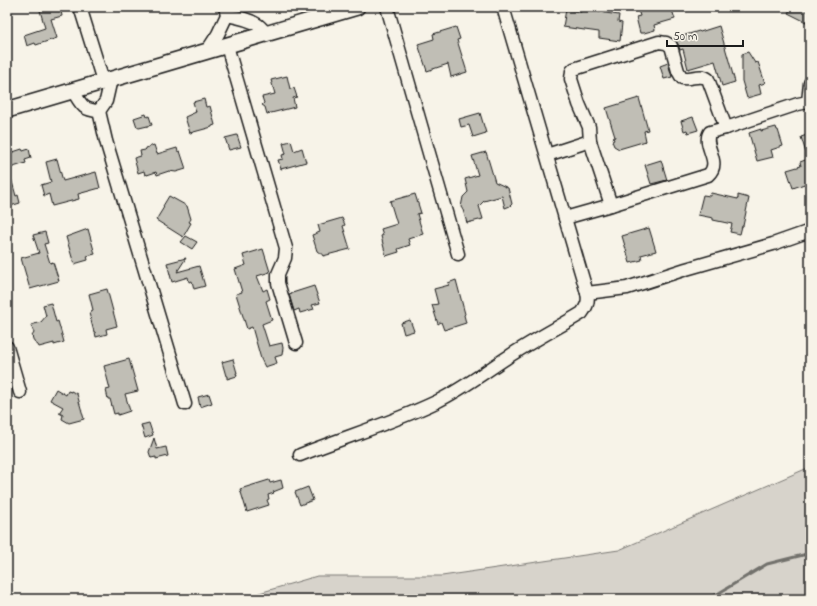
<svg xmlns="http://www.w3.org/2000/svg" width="817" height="606" font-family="'Indie Flower',sans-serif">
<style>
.green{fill:#d7d3cb;stroke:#7a7874}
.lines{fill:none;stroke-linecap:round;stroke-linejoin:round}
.stream{stroke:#72716c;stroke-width:3}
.building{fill:#c0beb5;stroke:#1c1c1c}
.minor-casing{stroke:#1c1c1c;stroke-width:15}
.tertiary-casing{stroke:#1c1c1c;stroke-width:18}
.minor{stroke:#f7f3e8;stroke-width:12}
.tertiary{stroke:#f7f3e8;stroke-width:15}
</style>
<rect width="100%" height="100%" fill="#f7f3e8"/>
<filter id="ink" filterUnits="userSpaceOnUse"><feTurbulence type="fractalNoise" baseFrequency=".025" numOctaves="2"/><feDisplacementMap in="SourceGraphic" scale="8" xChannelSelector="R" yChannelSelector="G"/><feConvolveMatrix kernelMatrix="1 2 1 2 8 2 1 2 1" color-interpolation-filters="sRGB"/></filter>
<g filter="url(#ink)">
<!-- green -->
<polygon class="green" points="810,467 810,599 239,599 317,576 442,576 619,550"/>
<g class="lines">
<!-- stream -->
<polyline class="stream" points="709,599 767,564 807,554 810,548"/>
</g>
<!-- building -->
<g class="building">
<polygon points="39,7 60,7 62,16 51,19 57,38 36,45 35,43 27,46 24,35 45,28"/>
<polygon points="582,7 599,9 599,12 619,15 618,22 622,23 620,41 599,38 599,32 563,27 566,9 581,12"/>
<polygon points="637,7 668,7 672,10 675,19 654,25 655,30 644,33 640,33 636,17 640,16"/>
<polygon points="792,7 810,7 810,24 788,13"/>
<polygon points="719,26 735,82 722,86 715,61 688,69 683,49 680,50 678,44 675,40 679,37 699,31 700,32"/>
<polygon points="456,27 460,39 457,40 467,72 451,77 448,64 427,71 418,44 434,39 433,34"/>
<polygon points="748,52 755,63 758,62 765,83 759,85 761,94 747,98 742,81 742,54"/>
<polygon points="668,63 672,77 664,79 660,66"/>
<polygon points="287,76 290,89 294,88 297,97 293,98 295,107 267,114 265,107 262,105 264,103 262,97 275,94 271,80"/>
<polygon points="639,98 648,130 644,131 646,141 619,149 614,146 612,141 614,140 613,138 615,137 606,108"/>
<polygon points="204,99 206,107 210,106 215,125 212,126 212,127 190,133 185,117 196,112 193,102"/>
<polygon points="480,113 486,133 473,137 469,125 461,127 459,119"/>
<polygon points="146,114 147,117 149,116 152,125 139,128 137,127 134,118"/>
<polygon points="693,117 698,130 688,133 687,130 684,131 681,121"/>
<polygon points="776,127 777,130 778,130 783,146 771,150 773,157 757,161 749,133 761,129 761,131"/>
<polygon points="810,134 810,159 808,159 801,137"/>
<polygon points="237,135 241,147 229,150 225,138"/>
<polygon points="291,141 294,151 302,148 306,162 281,169 278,160 283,159 282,155 286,154 283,143"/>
<polygon points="154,145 157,154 177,148 178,152 180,151 186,169 176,172 169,171 157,175 156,172 147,175 147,174 145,175 144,171 138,173 134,158 141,156 140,151 145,150 146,149 146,148"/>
<polygon points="22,149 23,151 29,149 31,158 25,160 26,163 10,168 7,158 7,154"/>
<polygon points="486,152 495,182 508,188 512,204 510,206 505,208 502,196 484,201 479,206 483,219 467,223 463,210 461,207 463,197 468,192 465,179 478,175 472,156"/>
<polygon points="57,159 63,181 96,172 100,188 78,194 79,199 52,206 49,194 44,196 41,185 51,182 46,162"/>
<polygon points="808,159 810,165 810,182 793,188 787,170 801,166 800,162"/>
<polygon points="661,160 667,180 651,184 645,165"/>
<polygon points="9,171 16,196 18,195 20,203 7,207 7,172"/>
<polygon points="711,193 738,199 738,195 749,198 743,226 742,226 740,234 730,232 732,224 713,220 713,218 698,215 703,195 710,196"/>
<polygon points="415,194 421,213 417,214 423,234 408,239 410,245 398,249 399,252 386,256 381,236 383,235 381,229 397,224 390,201"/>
<polygon points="169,196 187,206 191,219 189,222 191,223 183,237 156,220 164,207 163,206"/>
<polygon points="342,218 345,225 343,226 350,249 323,256 323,254 321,254 317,251 312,235 320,232 318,225"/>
<polygon points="649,228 656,251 641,255 642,260 630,263 622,236"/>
<polygon points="88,229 95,254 87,256 88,260 74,264 66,237"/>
<polygon points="45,232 48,243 44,244 50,263 53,262 59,281 30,289 21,258 39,253 33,235"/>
<polygon points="186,236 197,242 192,249 181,242"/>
<polygon points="263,249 270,272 257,276 263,291 267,289 270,299 266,301 272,320 262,324 269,346 282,343 283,348 282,355 275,357 277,363 265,367 261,359 252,327 247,329 236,294 242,292 235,269 246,265 243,255"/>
<polygon points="186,258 177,272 199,266 205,286 194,289 192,281 189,282 188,277 172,282 167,263"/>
<polygon points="456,280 465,314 464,315 466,323 444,330 441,322 438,324 432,305 438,304 434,289 449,285 448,283"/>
<polygon points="314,286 320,303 312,305 314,309 300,313 299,309 294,311 289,294"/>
<polygon points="107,289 117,326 106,329 107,334 96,337 95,332 94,332 89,313 91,313 91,311 93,310 89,294"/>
<polygon points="51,303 56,322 58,321 64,342 54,345 54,343 39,347 38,345 34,342 32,336 34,333 31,325 41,322 46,316 43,305"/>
<polygon points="410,320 414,331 404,334 401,323"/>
<polygon points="129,359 138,391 125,394 130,411 118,415 118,413 114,414 110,399 108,399 106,390 110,389 104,366"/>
<polygon points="233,359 237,373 236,373 237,376 227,379 227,376 226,376 222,362"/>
<polygon points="56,389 66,395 68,391 71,392 71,391 77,394 84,419 69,423 62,419 63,415 59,413 63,407 50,400"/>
<polygon points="209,394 212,403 200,407 198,397"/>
<polygon points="149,423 153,435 145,438 141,425"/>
<polygon points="154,438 157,449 166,447 168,456 156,459 156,457 151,458 149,452"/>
<polygon points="269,480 270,483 281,480 283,488 273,492 274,493 268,495 269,499 267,500 269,505 247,512 240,489"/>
<polygon points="308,487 313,500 300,505 295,492"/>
</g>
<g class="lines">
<!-- minor casing -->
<g class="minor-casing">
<g id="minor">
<polyline points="80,7 103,81"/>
<polyline points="387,7 458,254"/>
<path d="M227,15C238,17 249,19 258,25C261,27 264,31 267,34"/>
<polyline points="227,46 286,248 285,258 278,274 278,283 296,343"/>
<polyline points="207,51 218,34 227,15 225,7"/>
<path d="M73,91C81,104 82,110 99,111"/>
<polyline points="99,111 106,141 185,404"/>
<polyline points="99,111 106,101 111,79"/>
<polyline points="590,141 611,205"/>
<path d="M547,155L590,141L589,127L579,104L571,79L572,71L574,69L659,42L666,43L671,46L678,71L682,78C691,80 700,73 708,79L726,128"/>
<path d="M565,218L611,205L708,175C723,162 701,145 710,132L726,128L798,104L808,102L810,83"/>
<polyline points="587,293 627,288 686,269 773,244 810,231"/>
<polyline points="7,347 20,392"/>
<path d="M300,455C345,437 392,423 436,402C463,389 486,371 511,355C534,340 559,327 582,313C587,306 589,301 587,293L503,7"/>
</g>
</g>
<!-- tertiary casing -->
<g class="tertiary-casing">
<polyline id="tertiary" points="7,110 357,7"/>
</g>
<!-- minor -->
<use href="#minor" class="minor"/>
<!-- tertiary -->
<use href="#tertiary" class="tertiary"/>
</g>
</g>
<!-- margin -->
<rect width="817" height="606" fill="none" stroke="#f7f3e8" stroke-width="24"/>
<rect x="12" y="12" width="793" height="582" fill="none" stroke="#1c1c1c" stroke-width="1.5" filter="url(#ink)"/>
<!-- scale -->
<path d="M667 40v6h76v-6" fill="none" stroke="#1c1c1c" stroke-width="2"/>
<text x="673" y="40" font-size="12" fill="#1c1c1c" stroke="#f7f3e8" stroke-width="3" paint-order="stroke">50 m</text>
</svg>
